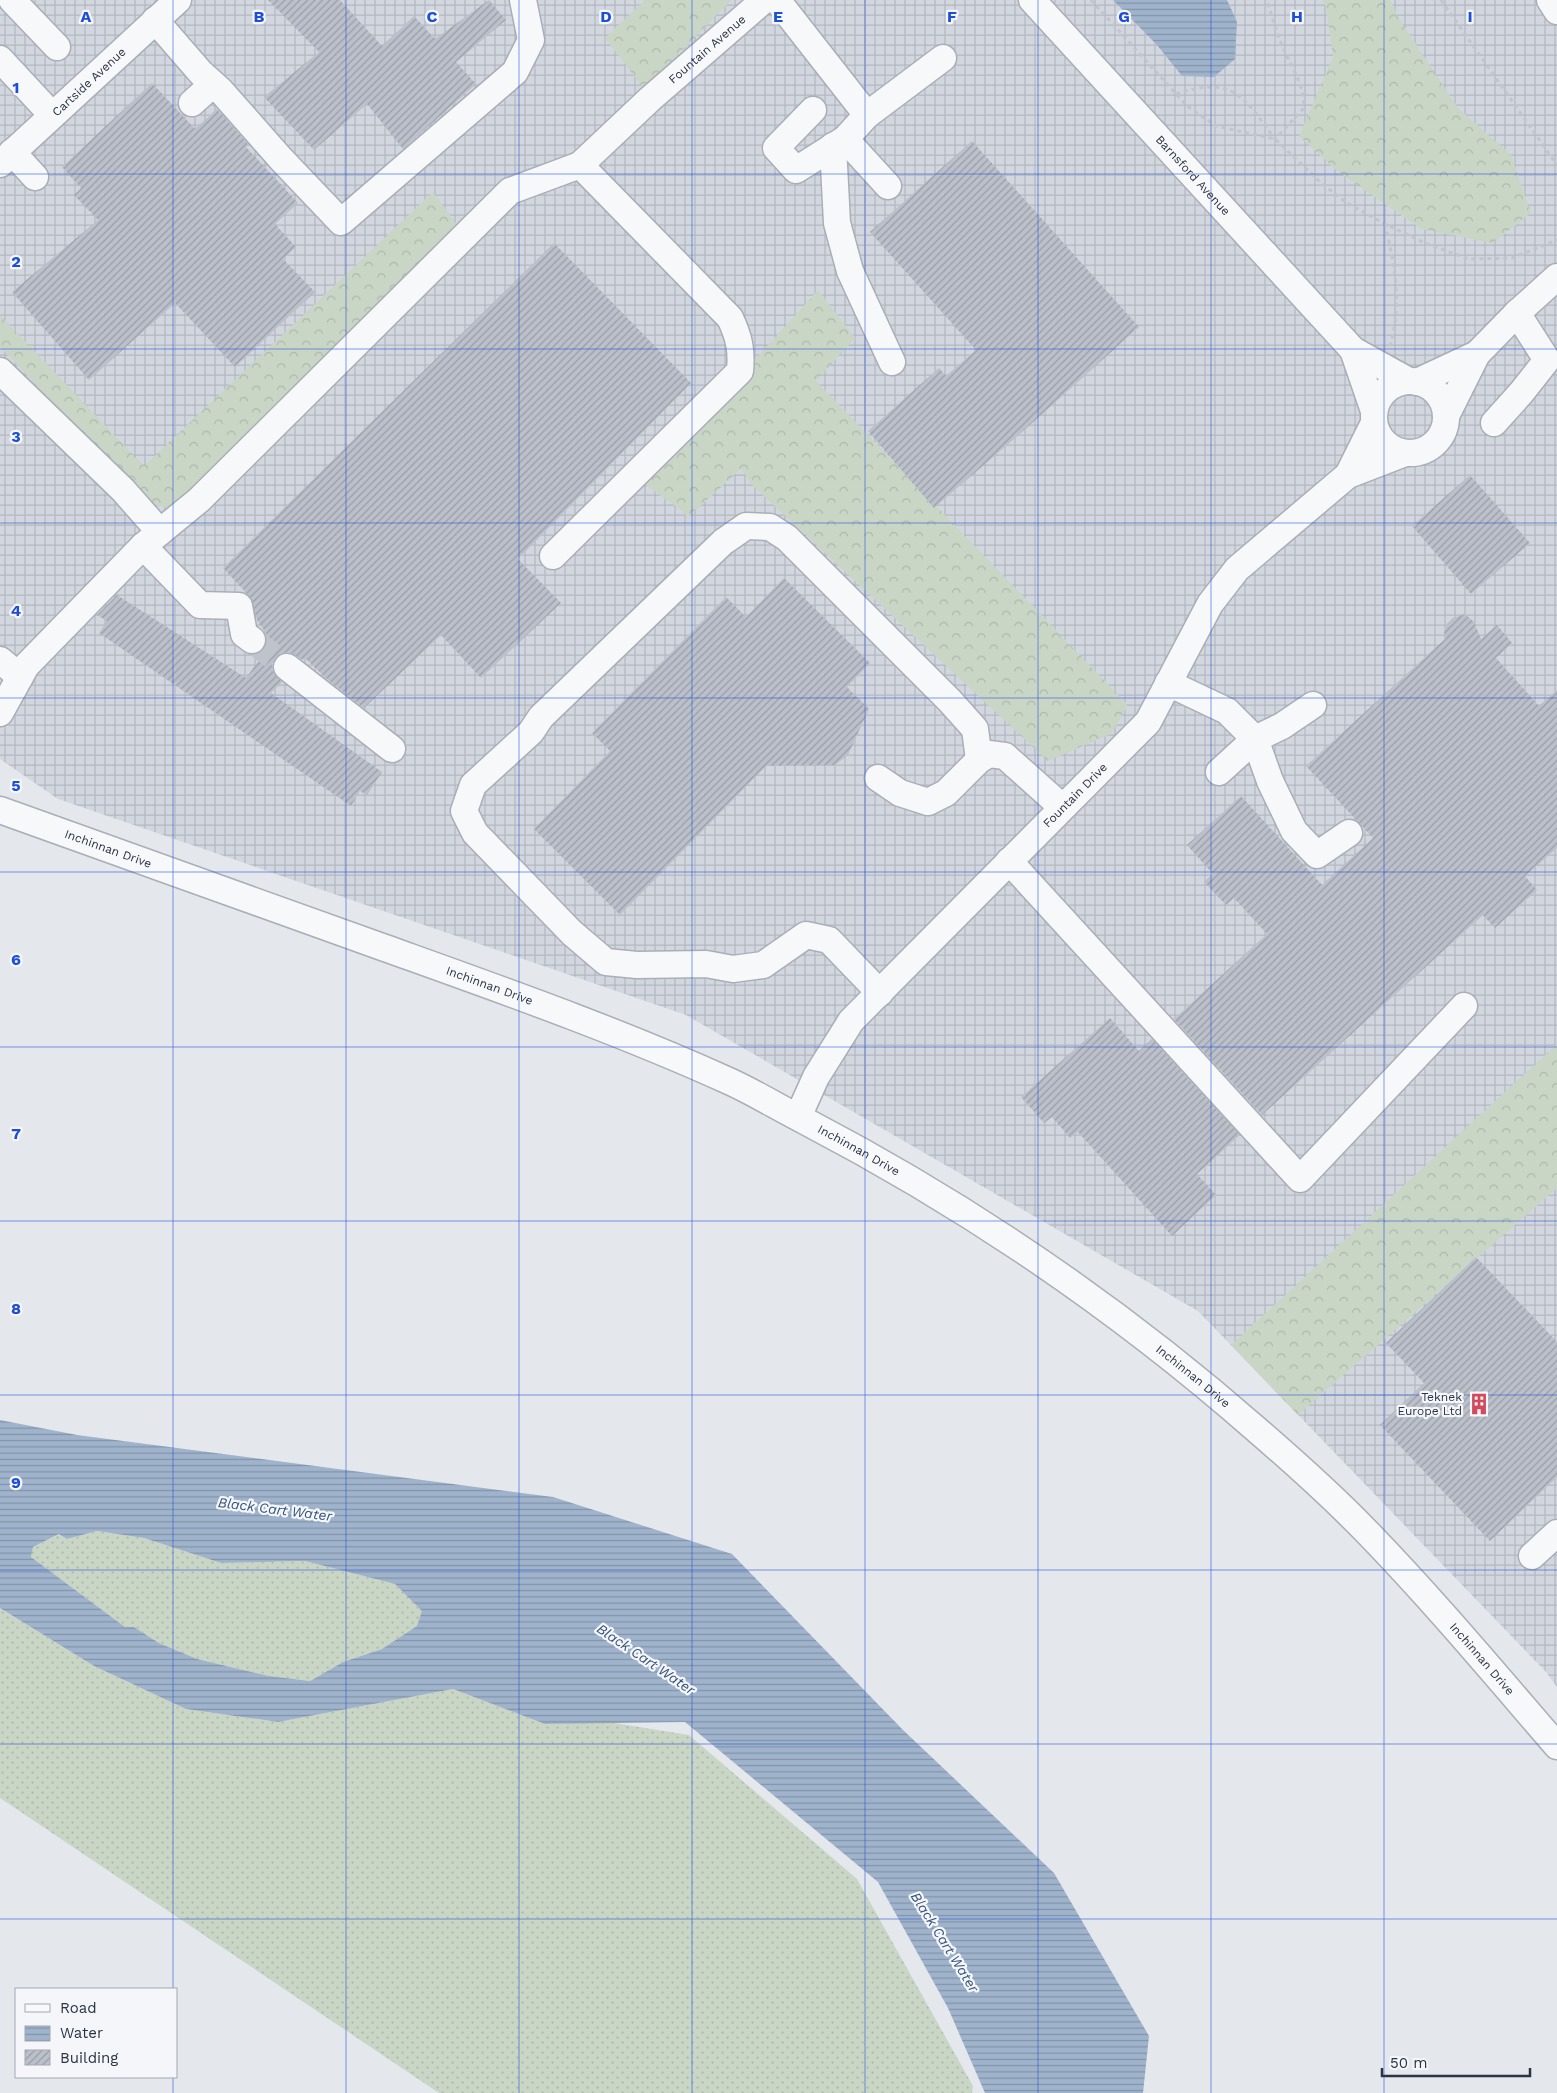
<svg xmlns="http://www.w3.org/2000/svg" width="1557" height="2093" font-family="'Work Sans',sans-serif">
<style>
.industrial{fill:url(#industrial-grid)}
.grass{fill:url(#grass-dots)}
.forest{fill:url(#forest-crowns)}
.water{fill:url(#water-rules);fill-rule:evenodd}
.building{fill:url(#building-hatch)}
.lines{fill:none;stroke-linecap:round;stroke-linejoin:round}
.minor-tunnel{stroke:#bfc3cb;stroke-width:26;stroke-dasharray:26 13;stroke-linecap:butt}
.minor-casing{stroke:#a9aeb7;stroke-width:29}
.path{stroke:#c2c5cb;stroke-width:3;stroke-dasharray:4 4;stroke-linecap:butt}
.minor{stroke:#f7f8fa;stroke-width:26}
.grid{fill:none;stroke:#1d4ed8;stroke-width:1;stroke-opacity:0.55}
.labels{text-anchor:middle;stroke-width:4.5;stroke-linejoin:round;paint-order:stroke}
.street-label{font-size:12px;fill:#2b3445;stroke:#f4f6f9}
.poi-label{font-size:12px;fill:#2b3445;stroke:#f4f6f9;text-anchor:end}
.water-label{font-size:14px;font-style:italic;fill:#34527a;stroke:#f4f6f9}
.grid-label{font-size:16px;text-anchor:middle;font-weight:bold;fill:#1d4ed8;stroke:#f4f6f9;stroke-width:4.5;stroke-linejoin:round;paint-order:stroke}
</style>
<defs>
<pattern id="industrial-grid" width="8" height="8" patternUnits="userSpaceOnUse" patternTransform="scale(1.25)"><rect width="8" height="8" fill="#d2d6de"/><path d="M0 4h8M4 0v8" fill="none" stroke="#b4b8c0"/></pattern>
<pattern id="grass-dots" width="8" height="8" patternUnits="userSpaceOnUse" patternTransform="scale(1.25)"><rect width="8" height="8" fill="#c9d6c5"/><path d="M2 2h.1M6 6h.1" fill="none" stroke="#adb8ab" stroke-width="1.8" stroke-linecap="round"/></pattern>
<pattern id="forest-crowns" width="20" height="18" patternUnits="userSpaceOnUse" patternTransform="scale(1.25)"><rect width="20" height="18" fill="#c9d6c5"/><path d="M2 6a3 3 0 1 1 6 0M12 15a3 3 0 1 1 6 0" fill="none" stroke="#adb8ab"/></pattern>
<pattern id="water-rules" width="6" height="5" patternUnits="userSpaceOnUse" patternTransform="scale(1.25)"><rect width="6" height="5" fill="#9fb4cc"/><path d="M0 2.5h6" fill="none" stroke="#8293a7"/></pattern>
<pattern id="building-hatch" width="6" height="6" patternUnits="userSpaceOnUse" patternTransform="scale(1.25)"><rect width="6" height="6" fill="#bbc0ca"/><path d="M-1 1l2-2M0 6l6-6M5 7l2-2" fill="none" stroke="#989da6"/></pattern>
</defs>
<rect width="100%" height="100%" fill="#e4e7ec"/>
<!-- industrial -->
<polygon class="industrial" points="0,0 1557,0 1557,1687 1546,1672 1198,1311 686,1015 58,799 0,759"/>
<!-- grass -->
<g class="grass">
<polygon points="97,1531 144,1538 221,1563 305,1561 395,1584 423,1611 418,1626 382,1649 343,1662 310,1681 269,1676 197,1659 159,1643 134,1627 125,1627 31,1557 33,1547 60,1534 67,1539"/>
<polygon points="0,1608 94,1666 186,1709 278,1722 453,1689 545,1724 608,1722 689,1735 857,1879 973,2086 972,2093 439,2093 0,1798"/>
</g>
<!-- forest -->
<g class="forest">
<polygon points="645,0 732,0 644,89 605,38"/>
<polygon points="1322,0 1390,0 1398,17 1458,108 1511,155 1531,213 1493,243 1421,229 1336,170 1299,136 1333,57 1326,7"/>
<polygon points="433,192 460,229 177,509 149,504 0,347 0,315 144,466"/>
<polygon points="818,290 855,338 816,381 1128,705 1111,734 1048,761 752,485 741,469 686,519 685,513 643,483"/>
<polygon points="1557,1044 1557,1188 1298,1415 1231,1345"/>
</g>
<!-- water -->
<g class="water">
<polygon points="1113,0 1227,0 1237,22 1235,59 1214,77 1182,76 1157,45"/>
<path d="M0,1420L77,1435L553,1497L732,1554L903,1730L1054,1873L1149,2036L1143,2093H985L948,2008L878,1882L685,1722L545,1724L453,1689L278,1722L186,1709L94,1666L0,1608ZM97,1531L144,1538L221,1563L305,1561L395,1584L422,1611L417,1626L382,1649L343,1662L310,1681L269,1676L197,1659L159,1643L134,1627H125L31,1557L33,1547L59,1534L67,1539Z"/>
</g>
<!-- building -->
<g class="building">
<polygon points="268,0 340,0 382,46 414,16 435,39 489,0 506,20 456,62 476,84 403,149 367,104 314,150 264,97 319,52"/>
<polygon points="152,83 195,129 217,109 248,144 246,147 298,203 275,224 296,247 283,259 315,292 235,367 175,303 89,380 12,292 98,220 74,195 81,188 62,167"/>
<polygon points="972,141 1139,327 1022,432 934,508 868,431 939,368 946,376 976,350 870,232"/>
<polygon points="554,243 691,383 518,559 561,603 481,678 441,635 364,708 328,680 305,658 303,660 289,652 281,653 276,657 272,664 273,672 282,682 271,693 382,772 367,795 360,791 351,806 99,633 107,621 97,615 117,595 246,678 272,642 257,620 251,598 223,568"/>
<polygon points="1470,475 1530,543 1471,594 1412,526"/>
<polygon points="784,578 870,663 847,687 869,709 848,755 835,765 766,766 620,915 534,829 610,751 592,733 726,597 746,617"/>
<polygon points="1465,614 1474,622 1481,639 1497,625 1512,643 1496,658 1539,706 1557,690 1557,848 1525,876 1537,890 1495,928 1483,915 1262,1115 1174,1019 1267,934 1234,898 1226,905 1204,882 1213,874 1187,845 1241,796 1322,885 1373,838 1306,766 1446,638 1444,632 1447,624 1453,618"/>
<polygon points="1110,1018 1139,1051 1152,1039 1240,1135 1197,1174 1216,1195 1172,1236 1078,1132 1070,1138 1052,1117 1044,1123 1021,1097"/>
<polygon points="1476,1257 1557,1342 1557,1477 1490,1541 1380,1425 1424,1383 1386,1343"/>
</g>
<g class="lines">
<!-- minor-tunnel -->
<polyline class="minor-tunnel" points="252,640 287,667"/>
<!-- minor casing -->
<g class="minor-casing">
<g id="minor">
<polyline points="12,0 57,47"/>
<polyline points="777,0 867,115 943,58"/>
<path id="s1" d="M1032,0L1353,350L1409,381"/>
<polyline points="1550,0 1557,11"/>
<polyline points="155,20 201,73 221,91 281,159 341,222 515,72 531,40 523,0"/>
<polyline points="0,59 52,115"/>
<polyline points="192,103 213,84"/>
<polyline points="813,110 776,148 796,170 845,139 867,115"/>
<polyline points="845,139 888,186"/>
<polyline points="833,146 837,223 850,271 892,362"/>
<polyline points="12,152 35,177"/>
<path id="s2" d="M0,164L178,0"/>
<polyline points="1353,350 1374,411"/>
<polyline points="0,371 123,490 160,532 143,546 26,666 0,713"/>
<circle cx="1410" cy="417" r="36"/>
<polyline points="1417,382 1477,354"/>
<polyline points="1446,416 1477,354 1517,313 1557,277"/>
<polyline points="1494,423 1521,393 1547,360 1517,313"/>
<polyline points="1348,475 1374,423"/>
<polyline points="160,532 199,500 510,191 580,165"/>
<polyline points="143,546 200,605 239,606 244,634 252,640"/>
<path id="s3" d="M553,556L740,371C742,350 739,337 730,318L580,165L650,99L764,0"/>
<polyline points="0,660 20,677"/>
<polyline points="287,667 392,749"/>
<polyline points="1168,683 1227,711 1255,739 1219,772"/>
<polyline points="1313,705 1282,726 1255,739 1270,781 1294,831 1317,855 1349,833"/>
<polyline points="878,778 900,793 928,802 946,793 979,760 989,754 1005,756 1062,807"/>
<path id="s4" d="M0,810C128,856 257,902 385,948C502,990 619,1031 731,1082C757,1094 781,1109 805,1121C968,1206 1119,1309 1257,1430C1294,1462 1331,1495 1366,1531C1433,1600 1494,1673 1557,1746"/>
<polyline points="1009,861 1300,1179 1464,1006"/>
<polyline points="880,993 829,940 806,935 763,965 733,969 706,964 637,965 606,962 572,933 475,833 464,811 473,785 531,732 541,717 723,542 746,526 770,527 787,538 950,701 975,729 979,760"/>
<path id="s5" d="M798,1117L816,1077L851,1021L1148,722L1210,604L1237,569L1348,475L1405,453"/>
<polyline points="1532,1556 1557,1533"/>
</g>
</g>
<!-- path -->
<g class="path">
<polyline points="1091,0 1187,106 1216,126 1275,139 1322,184 1347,203 1385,224 1427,244 1469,259 1512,258 1557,240"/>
<polyline points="1441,0 1557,165"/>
<path d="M1176,94C1233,75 1243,96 1275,139L1304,108C1305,87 1293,70 1285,52C1277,35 1272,18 1267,0"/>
<path d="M1385,224C1395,265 1402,305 1390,346"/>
</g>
<!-- minor -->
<use href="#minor" class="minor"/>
</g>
<!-- grid -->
<path class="grid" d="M173,0V1989M346,0V2093M519,0V2093M692,0V2093M865,0V2093M1038,0V2093M1211,0V2093M1384,0V2093M0,174H1557M0,349H1557M0,523H1557M0,698H1557M0,872H1557M0,1047H1557M0,1221H1557M0,1395H1557M0,1570H1557M0,1744H1557M0,1919H1557M173,2077V2093"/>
<!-- icons -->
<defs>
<g id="building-bare" transform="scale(1.725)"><path d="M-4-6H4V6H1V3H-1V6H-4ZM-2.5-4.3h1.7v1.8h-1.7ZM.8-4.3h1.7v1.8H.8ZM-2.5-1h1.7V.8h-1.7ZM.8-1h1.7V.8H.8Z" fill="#d1495b" stroke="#f4f6f9" stroke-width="2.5" paint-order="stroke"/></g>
</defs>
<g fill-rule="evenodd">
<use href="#building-bare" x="1479" y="1404"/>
</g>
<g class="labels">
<!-- street labels -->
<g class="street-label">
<text dy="4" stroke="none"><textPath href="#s3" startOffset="704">Fountain Avenue</textPath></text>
<text dy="4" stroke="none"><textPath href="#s2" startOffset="121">Cartside Avenue</textPath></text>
<text dy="4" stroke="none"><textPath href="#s1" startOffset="238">Barnsford Avenue</textPath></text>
<text dy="4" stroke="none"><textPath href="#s5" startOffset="428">Fountain Drive</textPath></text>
<text dy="4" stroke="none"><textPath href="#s4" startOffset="115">Inchinnan Drive</textPath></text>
<text dy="4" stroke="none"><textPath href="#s4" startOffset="520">Inchinnan Drive</textPath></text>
<text dy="4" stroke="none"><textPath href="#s4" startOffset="925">Inchinnan Drive</textPath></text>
<text dy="4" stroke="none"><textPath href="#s4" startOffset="1329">Inchinnan Drive</textPath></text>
<text dy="4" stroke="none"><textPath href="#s4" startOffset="1734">Inchinnan Drive</textPath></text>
</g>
<!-- poi labels -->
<g class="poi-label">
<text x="1462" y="1401">Teknek<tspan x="1462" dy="14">Europe Ltd</tspan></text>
</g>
<!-- water labels -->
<g class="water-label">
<text transform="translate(275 1509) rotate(7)" y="5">Black Cart Water</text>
<text transform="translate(646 1659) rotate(34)" y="5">Black Cart Water</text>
<text transform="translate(945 1942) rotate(58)" y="5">Black Cart Water</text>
</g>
</g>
<g class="grid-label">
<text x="86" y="22">A</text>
<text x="259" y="22">B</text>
<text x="432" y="22">C</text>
<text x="606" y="22">D</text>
<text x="778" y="22">E</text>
<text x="952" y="22">F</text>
<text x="1124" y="22">G</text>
<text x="1297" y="22">H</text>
<text x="1470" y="22">I</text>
<text x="16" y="93">1</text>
<text x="16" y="267">2</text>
<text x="16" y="442">3</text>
<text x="16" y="616">4</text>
<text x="16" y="791">5</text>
<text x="16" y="965">6</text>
<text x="16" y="1139">7</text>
<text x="16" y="1314">8</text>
<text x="16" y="1488">9</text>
</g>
<!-- legend -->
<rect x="15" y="1988" width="162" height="90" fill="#f4f6f9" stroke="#a4a8b1"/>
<rect x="25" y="2004" width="25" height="8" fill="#f7f8fa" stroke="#a4a8b1"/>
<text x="60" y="2013" font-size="15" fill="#2b3445">Road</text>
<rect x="25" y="2026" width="25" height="15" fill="url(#water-rules)" stroke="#a4a8b1"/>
<text x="60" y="2038" font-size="15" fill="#2b3445">Water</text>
<rect x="25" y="2050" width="25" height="15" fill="url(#building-hatch)" stroke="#a4a8b1"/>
<text x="60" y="2063" font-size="15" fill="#2b3445">Building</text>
<!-- scale -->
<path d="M1382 2068v8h148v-8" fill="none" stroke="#2b3445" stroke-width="2.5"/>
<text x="1390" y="2068" font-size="15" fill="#2b3445" stroke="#f4f6f9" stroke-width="4" paint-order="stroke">50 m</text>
</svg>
